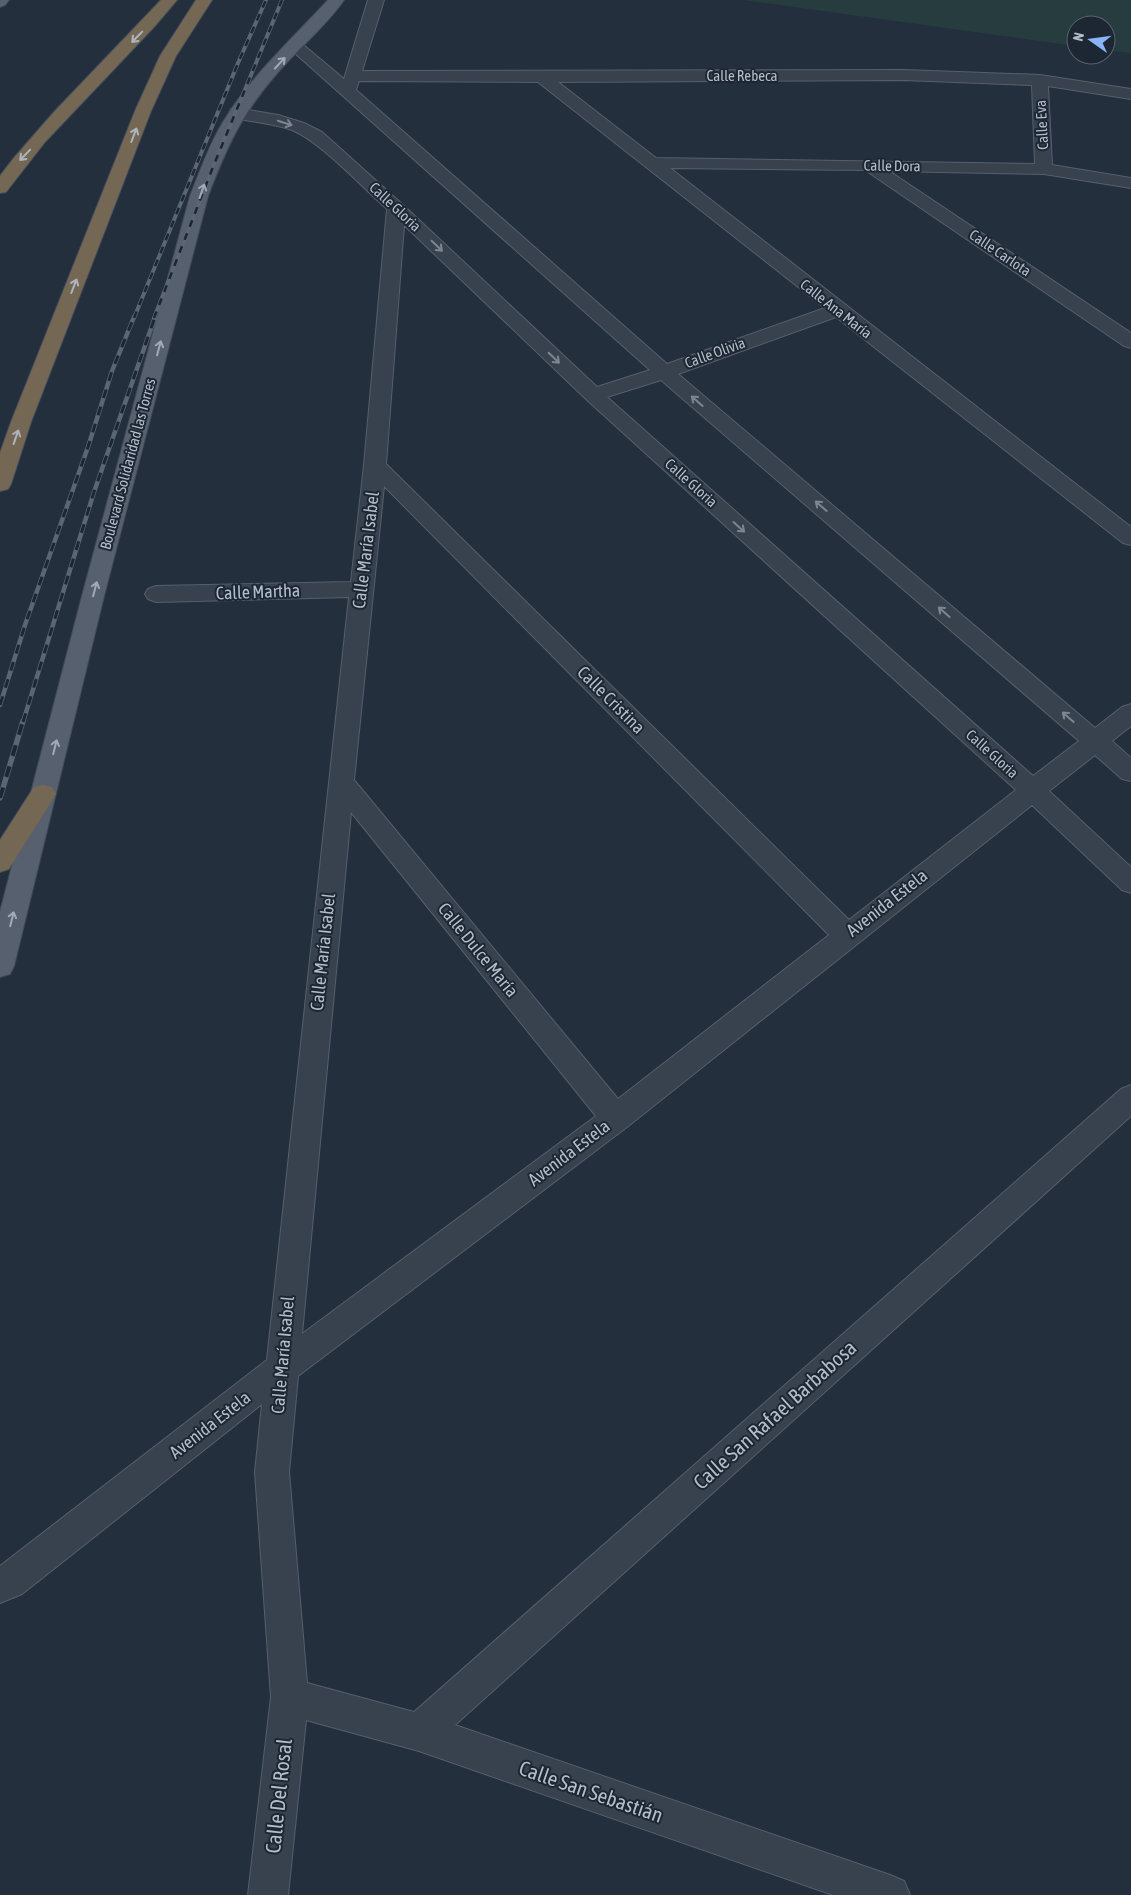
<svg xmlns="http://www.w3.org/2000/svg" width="1131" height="1895" font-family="'Asap Condensed',sans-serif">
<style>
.green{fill:#263c3f}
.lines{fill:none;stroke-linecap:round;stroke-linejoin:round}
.minor-casing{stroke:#565f6c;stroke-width:2}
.major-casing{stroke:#414a57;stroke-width:2}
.highway-casing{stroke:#434c59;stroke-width:2}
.minor{fill:#38414e;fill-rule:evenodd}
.major{fill:#56606e;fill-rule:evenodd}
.highway{fill:#746855;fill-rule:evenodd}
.rail-far2-casing{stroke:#5a6575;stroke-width:4}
.rail-far1-casing{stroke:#5a6575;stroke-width:4.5}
.rail-casing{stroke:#5a6575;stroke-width:5.5}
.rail-far2{stroke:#1d2633;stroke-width:2.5;stroke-dasharray:7;stroke-linecap:butt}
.rail-far1{stroke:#1d2633;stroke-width:3;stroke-dasharray:9;stroke-linecap:butt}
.rail{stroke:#1d2633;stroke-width:4;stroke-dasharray:11;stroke-linecap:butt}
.oneway{stroke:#aeb4bd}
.oneway2{stroke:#a1aab7}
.oneway3{stroke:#7c8592}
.labels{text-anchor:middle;stroke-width:4;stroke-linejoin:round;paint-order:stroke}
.far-street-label{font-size:15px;fill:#b4bcc9;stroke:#1d2633}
.street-label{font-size:18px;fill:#b4bcc9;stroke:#1d2633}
.near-street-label{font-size:21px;fill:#b4bcc9;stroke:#1d2633}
</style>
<rect width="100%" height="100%" fill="#242f3e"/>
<!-- green -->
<polygon class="green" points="743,0 1131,0 1131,53 1106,50 1106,25 1076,25 1076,46"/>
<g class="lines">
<!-- minor casing -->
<g class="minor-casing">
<path id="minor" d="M368,0H384L362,71L904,70L1040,75L1131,89V99L1048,86L1052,165L1131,178V188L1044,174L889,171L1131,333V348L1124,346L865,170L670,168L1131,527V545L1123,543L836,317L678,374L1095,728L1122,707L1131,704V726L1112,741L1131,758V781L1122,779L1095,755L1049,791L1131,867V893L1122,890L1032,805L627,1127L298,1376L289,1472L307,1683L414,1712L1121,1089L1131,1085V1116L455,1725L890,1875L904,1881L910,1895H833L419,1751L306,1720L288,1895H248L271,1697L255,1472L262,1404L22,1594L0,1603V1566L267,1360L349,597L156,602L148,599L145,594L148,589L156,586L351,582L364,465L387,209C362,187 321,142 292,130C272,123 251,122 231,117L229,113L231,109L237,108L278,115L304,123L322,132L402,204L597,387L650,370L287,46L289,43H301L344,79ZM904,80L1032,85L1035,164L656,158L558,82ZM359,81L538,82L825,308L667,364L356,90ZM404,225L586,399L1016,790L849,920L386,464ZM661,380L1079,741L1033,776L607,397ZM384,486L829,935L618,1099L354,780ZM351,812L596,1116L302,1334Z"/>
</g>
<!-- major casing -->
<g class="major-casing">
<g id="major">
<polygon points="0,0 9,0 5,5 0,7"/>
<path d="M328,0H344C326,26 300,47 279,71C242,113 228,144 208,196L104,596L14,966L10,974L0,977V912L82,596L190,196C200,171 209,145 223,122C251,76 292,39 328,0Z"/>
</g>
</g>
<!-- highway casing -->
<g class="highway-casing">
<g id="highway">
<polygon points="161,0 177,0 154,27 45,142 6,192 0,193 0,176 13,159 54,112"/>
<polygon points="196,0 212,0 176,56 151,111 31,422 11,484 8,489 0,491 0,453 11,422 135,111 160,56"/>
<polygon points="43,785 52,787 56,794 9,869 0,872 0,840 34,787"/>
</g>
</g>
<!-- minor -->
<use href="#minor" class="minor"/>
<!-- major -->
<use href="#major" class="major"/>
<!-- highway -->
<use href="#highway" class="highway"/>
<!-- rail-far2 casing -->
<g class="rail-far2-casing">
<g id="rail-far2">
<polyline points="134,318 238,63 266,0"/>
<polyline points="154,318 213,167 282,0"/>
</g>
</g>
<!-- rail-far1 casing -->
<g class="rail-far1-casing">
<g id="rail-far1">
<polyline points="0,705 25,625 88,447 112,371 134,317"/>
<polyline points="23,722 94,492 155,317"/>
</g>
</g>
<!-- rail casing -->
<g class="rail-casing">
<polyline id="rail" points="0,798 23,721"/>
</g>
<!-- rail-far2 -->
<use href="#rail-far2" class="rail-far2"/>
<!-- rail-far1 -->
<use href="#rail-far1" class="rail-far1"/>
<!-- rail -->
<use href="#rail" class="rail"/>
</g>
<!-- one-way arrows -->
<defs><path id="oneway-shaft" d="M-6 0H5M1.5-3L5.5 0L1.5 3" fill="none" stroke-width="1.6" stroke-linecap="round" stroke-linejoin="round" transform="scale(1.25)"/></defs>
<g class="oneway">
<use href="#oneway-shaft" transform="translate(137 37) rotate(134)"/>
<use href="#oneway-shaft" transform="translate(134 135) rotate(-69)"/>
<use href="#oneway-shaft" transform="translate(25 155) rotate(134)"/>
<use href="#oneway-shaft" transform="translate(74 286) rotate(-69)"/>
<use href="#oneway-shaft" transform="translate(16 437) rotate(-71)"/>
</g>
<g class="oneway2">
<use href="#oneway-shaft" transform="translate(280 63) rotate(-47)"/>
<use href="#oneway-shaft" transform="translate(202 191) rotate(-71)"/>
<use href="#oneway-shaft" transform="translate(159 348) rotate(-75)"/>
<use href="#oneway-shaft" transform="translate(95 589) rotate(-75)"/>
<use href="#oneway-shaft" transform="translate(55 747) rotate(-76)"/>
<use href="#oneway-shaft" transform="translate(12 919) rotate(-76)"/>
</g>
<g class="oneway3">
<use href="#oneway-shaft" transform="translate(285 123) rotate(18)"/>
<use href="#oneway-shaft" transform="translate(437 246) rotate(44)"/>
<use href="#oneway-shaft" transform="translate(554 358) rotate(44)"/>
<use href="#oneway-shaft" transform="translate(697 401) rotate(-139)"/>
<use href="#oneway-shaft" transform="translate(821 506) rotate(-139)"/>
<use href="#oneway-shaft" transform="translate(739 527) rotate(42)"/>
<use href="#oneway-shaft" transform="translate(944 612) rotate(-139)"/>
<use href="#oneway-shaft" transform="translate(1068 717) rotate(-139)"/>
</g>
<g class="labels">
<!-- far-street labels -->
<g class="far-street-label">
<text x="742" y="81">Calle Rebeca</text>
<text transform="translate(1042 125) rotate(-93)" y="5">Calle Eva</text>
<text transform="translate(892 166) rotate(1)" y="5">Calle Dora</text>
<text transform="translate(395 207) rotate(43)" y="5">Calle Gloria</text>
<text transform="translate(1000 253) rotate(34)" y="5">Calle Carlota</text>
<text transform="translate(836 309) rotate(38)" y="5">Calle Ana María</text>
<text transform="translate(715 353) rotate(-20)" y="5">Calle Olivia</text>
<text transform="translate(128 464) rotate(-75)" y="5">Boulevard Solidaridad las Torres</text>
<text transform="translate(691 483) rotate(42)" y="5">Calle Gloria</text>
<text transform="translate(992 754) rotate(42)" y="5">Calle Gloria</text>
</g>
<!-- street labels -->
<g class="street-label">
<text transform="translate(366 550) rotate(-83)" y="6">Calle María Isabel</text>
<text transform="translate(258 592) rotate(-2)" y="6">Calle Martha</text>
<text transform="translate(611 700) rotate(45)" y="6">Calle Cristina</text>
<text transform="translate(887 903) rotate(-38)" y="6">Avenida Estela</text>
<text transform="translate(478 950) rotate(51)" y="6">Calle Dulce María</text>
<text transform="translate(323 952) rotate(-84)" y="6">Calle María Isabel</text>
<text transform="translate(569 1153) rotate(-37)" y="6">Avenida Estela</text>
<text transform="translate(283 1355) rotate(-85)" y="6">Calle María Isabel</text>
<text transform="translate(210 1425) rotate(-38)" y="6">Avenida Estela</text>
</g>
<!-- near-street labels -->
<g class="near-street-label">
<text transform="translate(775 1415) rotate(-42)" y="7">Calle San Rafael Barbabosa</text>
<text transform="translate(591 1792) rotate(19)" y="7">Calle San Sebastián</text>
<text transform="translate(279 1796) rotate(-84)" y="7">Calle Del Rosal</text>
</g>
</g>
<!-- north arrow -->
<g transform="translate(1091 40) rotate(284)"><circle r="24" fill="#1d2633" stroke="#59626f"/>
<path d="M0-4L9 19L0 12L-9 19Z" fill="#8ab4f8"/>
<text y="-8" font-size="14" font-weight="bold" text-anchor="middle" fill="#b4bcc9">N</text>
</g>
</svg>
